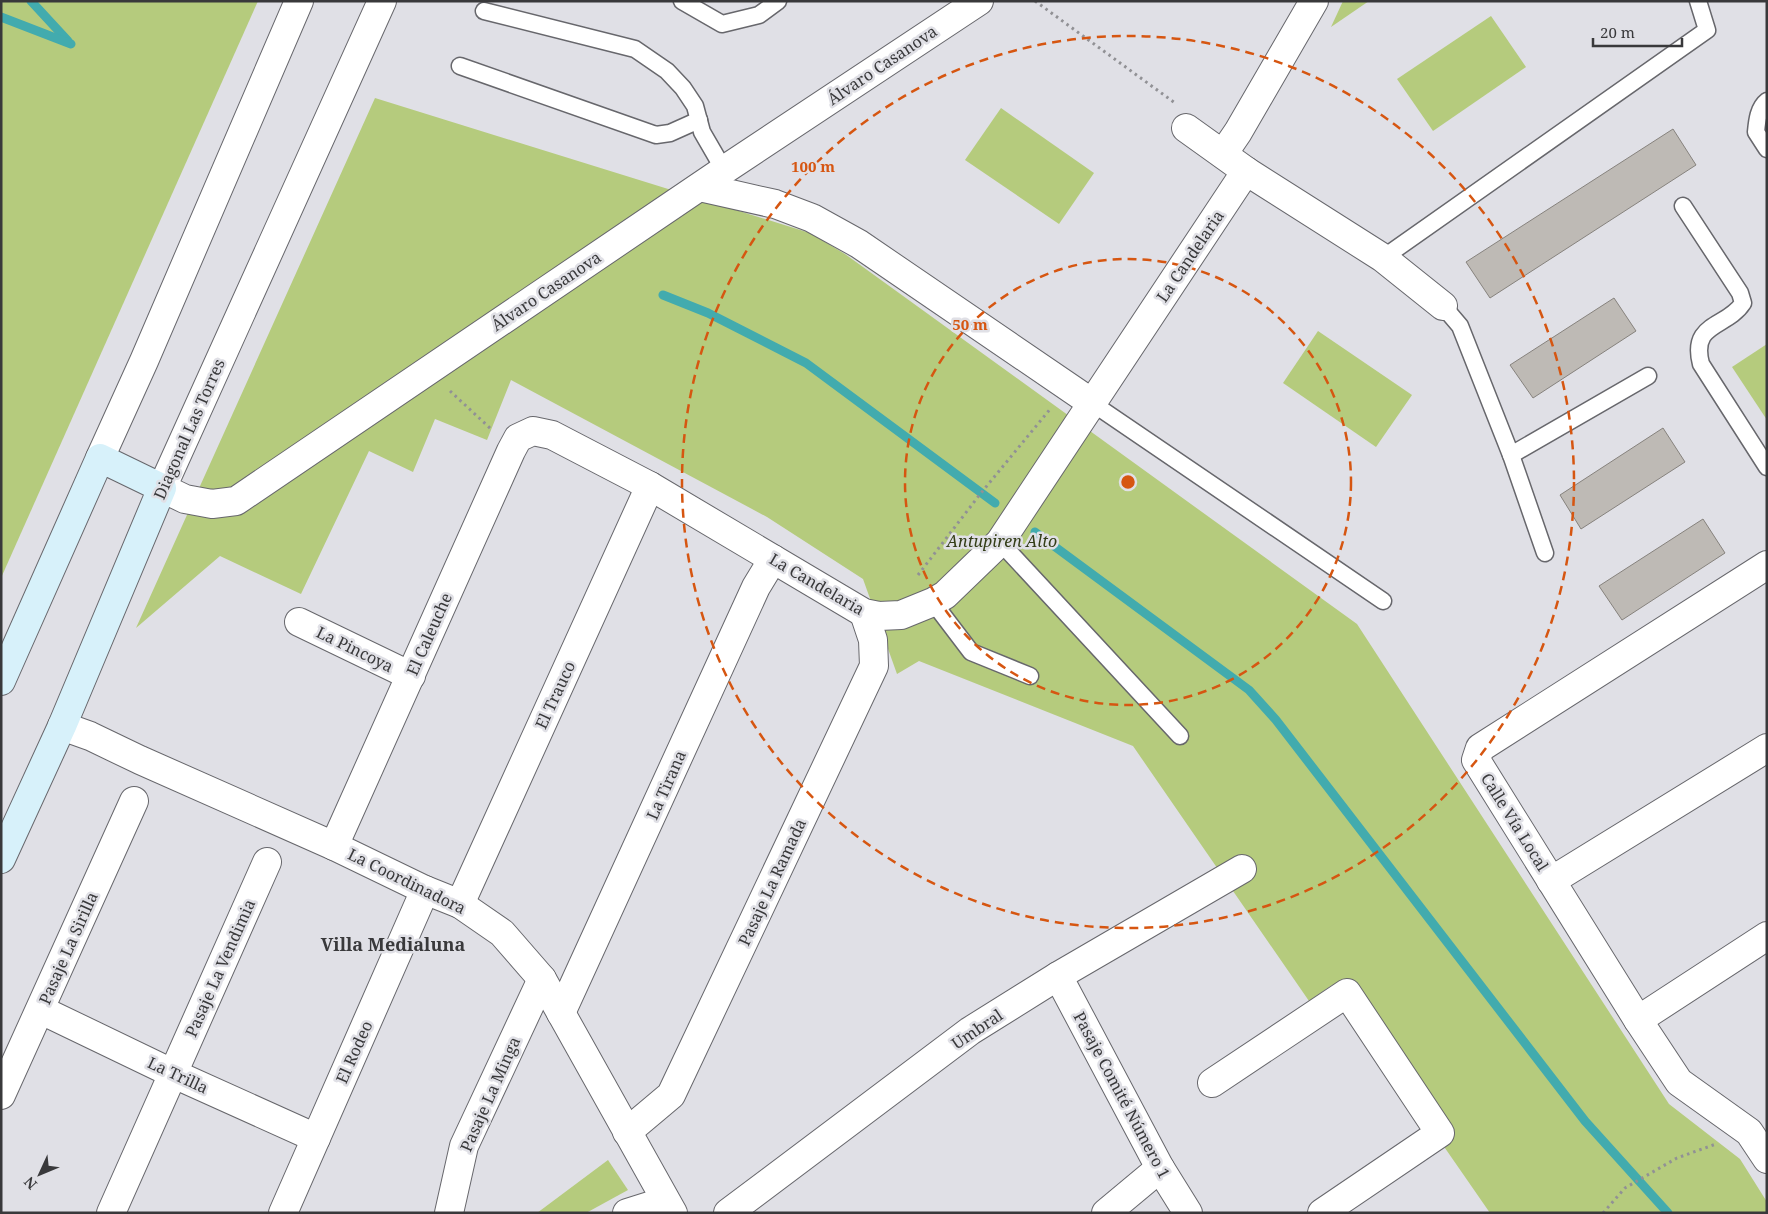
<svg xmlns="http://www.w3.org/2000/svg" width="1768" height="1214" font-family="'Noto Serif',serif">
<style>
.green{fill:#b5cb7d}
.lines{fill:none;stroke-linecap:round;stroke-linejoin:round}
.stream{stroke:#42abae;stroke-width:9}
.building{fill:#bebab5;stroke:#86827d}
.service-casing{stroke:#67676c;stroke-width:19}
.minor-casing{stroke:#67676c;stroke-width:30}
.tertiary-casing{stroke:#67676c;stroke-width:30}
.secondary-casing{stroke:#67676c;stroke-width:30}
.path{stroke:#919195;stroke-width:3;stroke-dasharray:2.5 4;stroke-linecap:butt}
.service{stroke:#fff;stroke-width:16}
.minor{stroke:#fff;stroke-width:28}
.tertiary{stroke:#fff;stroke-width:28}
.secondary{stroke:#d7f1fa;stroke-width:28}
.ring{fill:none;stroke:#d65611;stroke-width:2.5;stroke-dasharray:9 6}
.labels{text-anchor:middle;stroke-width:5;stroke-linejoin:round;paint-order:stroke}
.street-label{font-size:16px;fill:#39393b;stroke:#e0e0e6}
.park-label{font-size:16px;font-style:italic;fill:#333d17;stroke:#e0e0e6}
.neighbourhood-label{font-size:18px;font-weight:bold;fill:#39393b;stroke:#e0e0e6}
.centre{fill:#d65611;stroke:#e0e0e6;stroke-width:2.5}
.ring-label{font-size:15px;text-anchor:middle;font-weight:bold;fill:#d65611;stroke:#e0e0e6;stroke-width:5;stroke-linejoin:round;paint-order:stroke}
</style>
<rect width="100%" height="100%" fill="#e0e0e6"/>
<!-- green -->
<g class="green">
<polygon points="1,1 258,1 1,578"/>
<polygon points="1343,1 1369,1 1331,27"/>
<polygon points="1491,16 1526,67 1433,131 1397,79"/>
<polygon points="375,98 810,233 845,254 1357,624 1669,1104 1740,1159 1767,1202 1767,1213 1490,1213 1332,985 1309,1001 1133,746 919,661 897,674 863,579 767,517 511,380 487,440 435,419 413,472 369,451 301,594 220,556 136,628"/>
<polygon points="1001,108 1094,173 1059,224 965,160"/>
<polygon points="1318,331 1412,395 1376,447 1283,383"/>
<polygon points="1767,344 1767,420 1732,367"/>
<polygon points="608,1160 628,1190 586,1213 537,1213"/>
</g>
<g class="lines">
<!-- stream -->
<g class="stream">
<polyline points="31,1 68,41"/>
<polyline points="1,17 71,44"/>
<polyline points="663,295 708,313 806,363 995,503"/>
<polyline points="1035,532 1249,690 1276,720 1585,1121 1668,1213"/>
</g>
</g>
<!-- building -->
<g class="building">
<polygon points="1673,129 1696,165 1490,298 1466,262"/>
<polygon points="1614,298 1636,331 1533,398 1510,365"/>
<polygon points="1663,428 1685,462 1581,529 1560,495"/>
<polygon points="1703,519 1725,553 1622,620 1599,586"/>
</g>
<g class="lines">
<!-- service casing -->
<g class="service-casing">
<g id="service">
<polyline points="682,1 722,24 759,15 778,1"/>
<polyline points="484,11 635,49 667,71 683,88 695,106 702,132 724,170"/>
<polyline points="460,66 656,135 670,133 699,120"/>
<path d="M1767,101C1758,108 1757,122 1756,132L1767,149"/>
<path d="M1683,206L1740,293L1743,303C1727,328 1690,322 1701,364L1767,467"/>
<polyline points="1383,258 1707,30 1698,1"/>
<polyline points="1443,306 1460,326 1511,455 1545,553"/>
<polyline points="1092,403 1383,601"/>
<polyline points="1511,455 1648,376"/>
<polyline points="1000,542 1180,736"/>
<polyline points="933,602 971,652 1030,676"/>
</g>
</g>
<!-- minor casing -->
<g class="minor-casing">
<g id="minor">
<polyline points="1223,154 1238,132 1314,1"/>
<polyline points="1246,171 1383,258 1443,306"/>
<polyline points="700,187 775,204 812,218 859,244 1092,403"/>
<polyline points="1767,565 1480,748 1476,760 1638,1020 1679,1082 1749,1132 1767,1159"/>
<polyline points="299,622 411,676"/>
<polyline points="62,726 90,736 140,760 334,846 425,890 460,904 502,933 542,979 673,1213"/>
<polyline points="334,846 511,451 518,438 533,431 552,435 650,486 864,613 879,616 901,615 933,602 945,595 1000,542 1246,171 1186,128"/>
<polyline points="1551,881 1767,748"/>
<polyline points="460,904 650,486"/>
<polyline points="1058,976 1160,1168 1188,1213"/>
<polyline points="41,1010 174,1074 316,1138"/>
<polyline points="561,1013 756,587 773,559"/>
<polyline points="1638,1020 1767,936"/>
<polyline points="1212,1083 1347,993 1440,1133 1322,1213"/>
<polyline points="1,1095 134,801"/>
<polyline points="627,1132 671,1095 874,666 873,640 864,613"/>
<polyline points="111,1213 267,862"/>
<polyline points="283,1213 425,890"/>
<polyline points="449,1213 464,1146 542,979"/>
<polyline points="627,1213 665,1201"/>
<polyline points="728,1213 970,1031 1058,976 1242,869"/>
<polyline points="1106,1213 1160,1168"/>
</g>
</g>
<!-- tertiary casing -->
<g class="tertiary-casing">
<g id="tertiary">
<polyline points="382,1 162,488 185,499 212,504 236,501 724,170 979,1"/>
<polyline points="100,458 144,361 299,1"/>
</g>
</g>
<!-- secondary casing -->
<g class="secondary-casing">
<polyline id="secondary" points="1,681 100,458 162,488 62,726 1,859"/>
</g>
<!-- path -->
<g class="path">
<polyline points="1035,1 1175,103"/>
<polyline points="450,391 491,429"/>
<polyline points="918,575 981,493 1051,408"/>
<polyline points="1603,1213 1625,1188 1677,1158 1716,1144"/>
</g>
<!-- service -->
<use href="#service" class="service"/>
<!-- minor -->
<use href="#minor" class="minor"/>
<!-- tertiary -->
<use href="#tertiary" class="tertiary"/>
<!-- secondary -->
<use href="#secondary" class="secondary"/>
</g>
<!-- distance rings -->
<g class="ring">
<circle cx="1128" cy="482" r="223"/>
<circle cx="1128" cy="482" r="446"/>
</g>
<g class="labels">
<!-- street labels -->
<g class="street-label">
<text transform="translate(882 65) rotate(-34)" y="6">Álvaro Casanova</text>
<text transform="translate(1190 256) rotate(-56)" y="6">La Candelaria</text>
<text transform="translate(546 291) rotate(-34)" y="6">Álvaro Casanova</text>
<text transform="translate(189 429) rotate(-66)" y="6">Diagonal Las Torres</text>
<text transform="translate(817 584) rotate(30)" y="6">La Candelaria</text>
<text transform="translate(429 634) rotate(-66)" y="6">El Caleuche</text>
<text transform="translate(355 649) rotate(26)" y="6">La Pincoya</text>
<text transform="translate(555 695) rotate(-65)" y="6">El Trauco</text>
<text transform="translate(666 785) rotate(-66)" y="6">La Tirana</text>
<text transform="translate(1515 822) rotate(58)" y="6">Calle Vía Local</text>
<text transform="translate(407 881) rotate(26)" y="6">La Coordinadora</text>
<text transform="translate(772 882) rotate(-65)" y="6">Pasaje La Ramada</text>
<text transform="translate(68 948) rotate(-66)" y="6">Pasaje La Sirilla</text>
<text transform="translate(220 968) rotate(-66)" y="6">Pasaje La Vendimia</text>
<text transform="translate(977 1029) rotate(-34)" y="6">Umbral</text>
<text transform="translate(354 1052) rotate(-66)" y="6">El Rodeo</text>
<text transform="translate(178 1075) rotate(25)" y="6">La Trilla</text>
<text transform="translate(490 1094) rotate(-66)" y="6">Pasaje La Minga</text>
<text transform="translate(1122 1095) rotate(62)" y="6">Pasaje Comité Número 1</text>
</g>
<!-- park labels -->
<g class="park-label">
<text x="1002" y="547">Antupiren Alto</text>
</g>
<!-- neighbourhood labels -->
<g class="neighbourhood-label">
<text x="393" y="951">Villa Medialuna</text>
</g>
</g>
<circle cx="1128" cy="482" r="8" class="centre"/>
<g class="ring-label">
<text x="813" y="172">100 m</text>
<text x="970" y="330">50 m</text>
</g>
<!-- border -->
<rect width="1768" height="1214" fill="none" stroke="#39393b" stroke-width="5"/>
<!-- north arrow -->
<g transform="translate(40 1174) rotate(226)" stroke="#e0e0e6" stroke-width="4" paint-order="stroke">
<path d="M0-4L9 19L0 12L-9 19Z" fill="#39393b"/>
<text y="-8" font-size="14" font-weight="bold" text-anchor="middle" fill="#39393b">N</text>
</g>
<!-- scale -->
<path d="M1593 38v8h89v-8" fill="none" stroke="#39393b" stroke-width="2.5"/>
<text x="1600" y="38" font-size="15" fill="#39393b" stroke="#e0e0e6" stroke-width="4" paint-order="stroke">20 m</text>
</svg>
